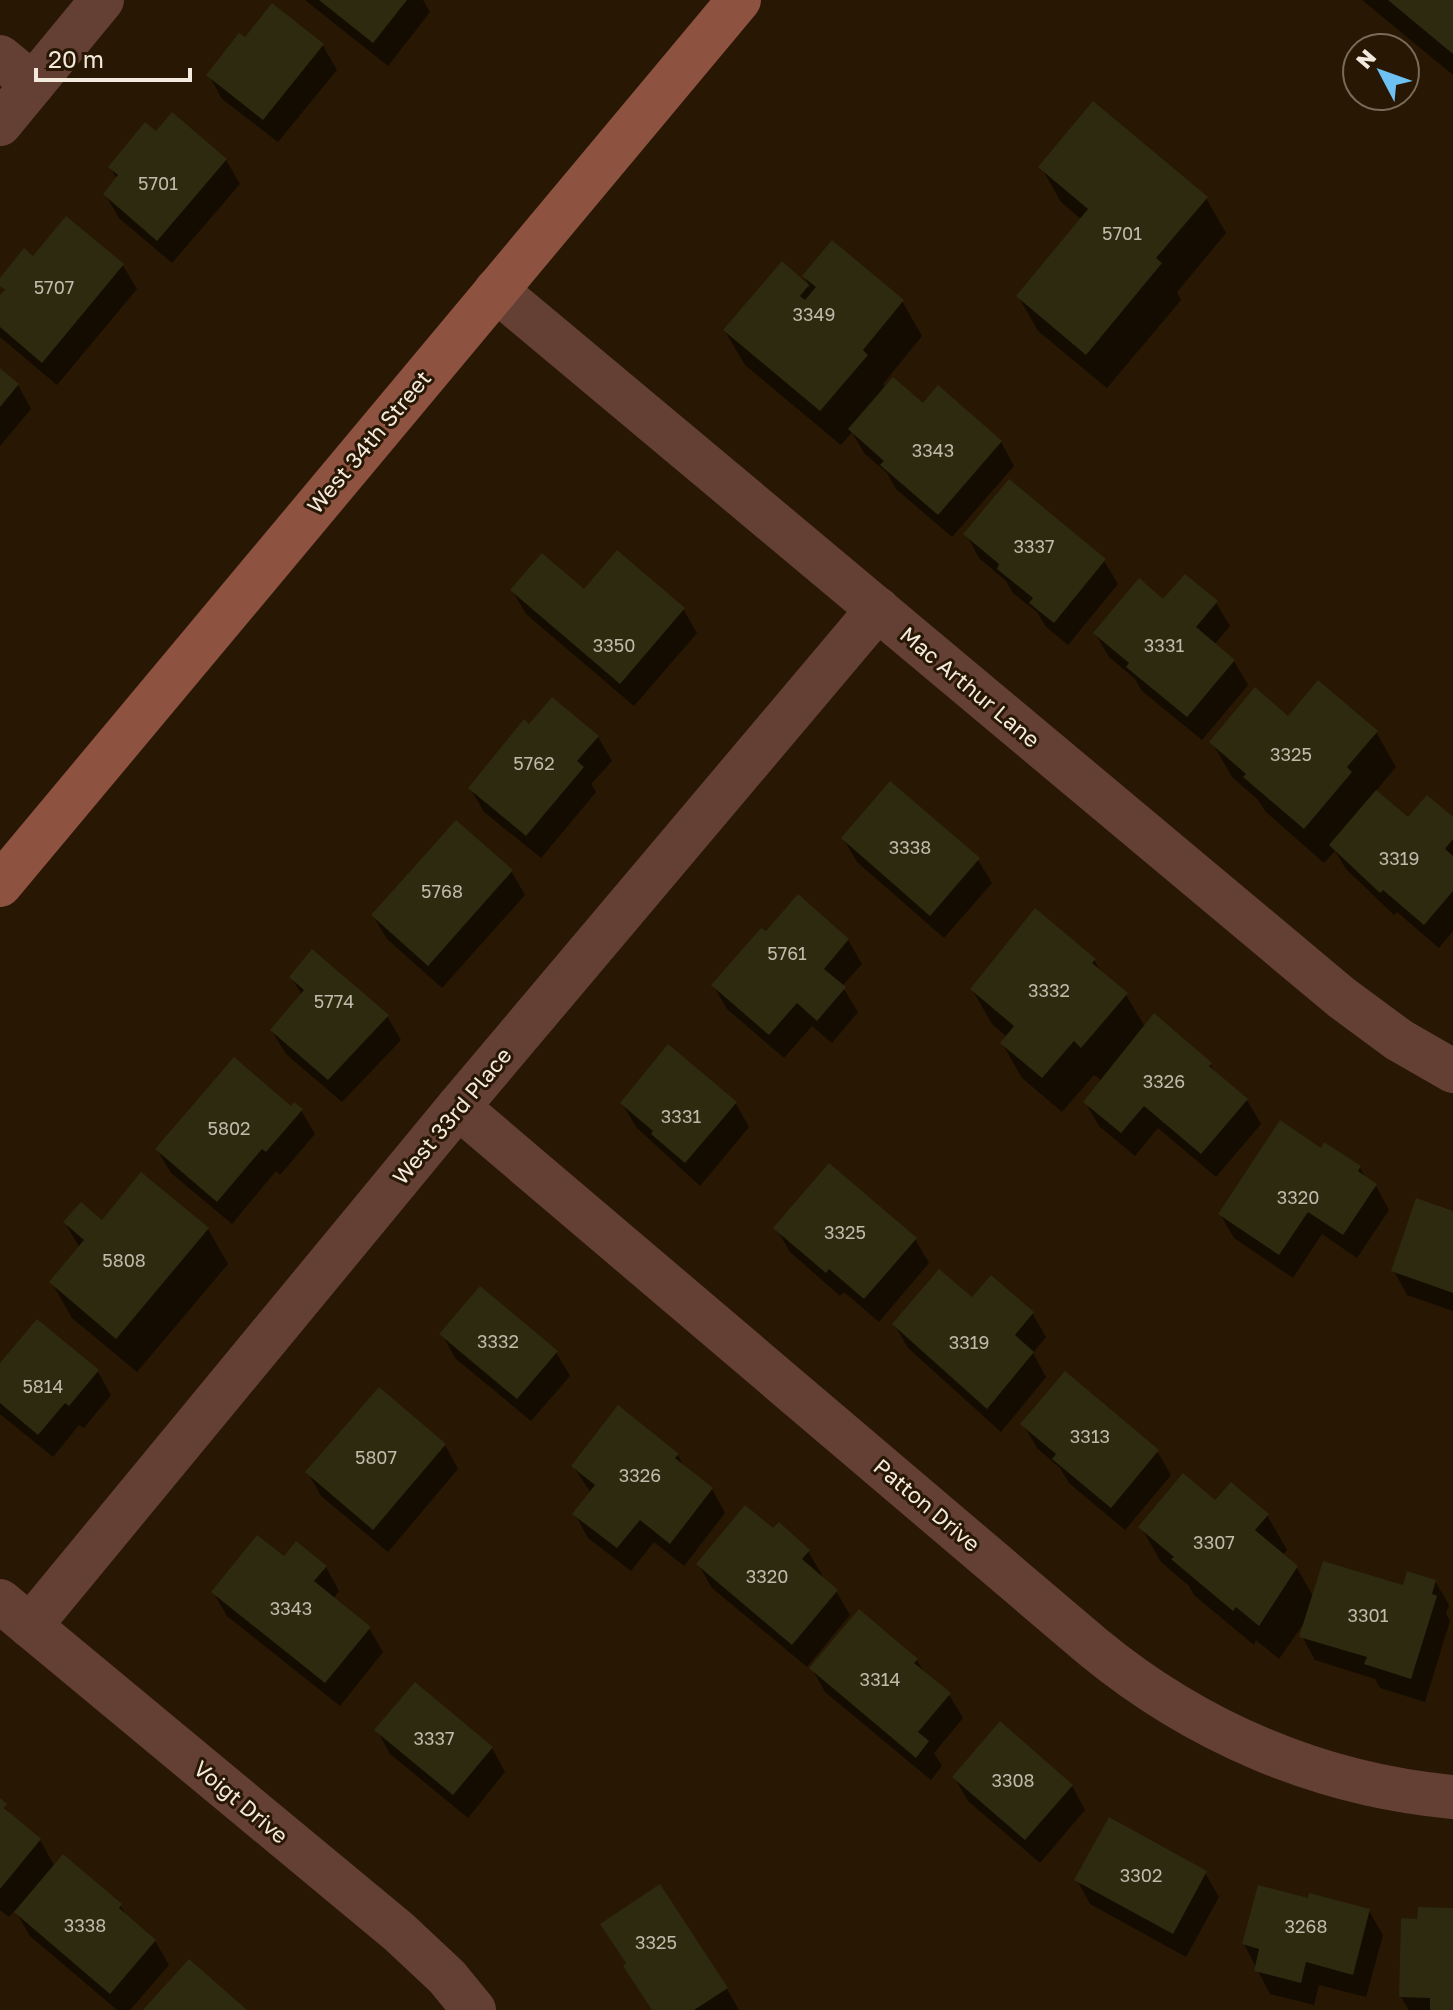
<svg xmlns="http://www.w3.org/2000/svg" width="1453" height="2010" font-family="'Golos Text',sans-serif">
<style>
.shadow{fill:#0007}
.building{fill:#2d2a10}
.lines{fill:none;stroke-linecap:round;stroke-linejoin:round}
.street{stroke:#643f34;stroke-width:44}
.secondary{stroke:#8e5241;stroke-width:44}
.labels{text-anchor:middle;stroke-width:6;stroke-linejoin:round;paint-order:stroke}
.number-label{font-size:18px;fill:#c2b9aa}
.street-label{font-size:22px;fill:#f4e9dd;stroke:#271703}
</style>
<rect width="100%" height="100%" fill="#271703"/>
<!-- shadow -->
<g class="shadow">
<polygon points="305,0 423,0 430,12 388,66"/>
<polygon points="1362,0 1453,0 1453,75"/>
<polygon points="272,6 323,46 337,70 278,142 222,99 209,75 245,40"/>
<polygon points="157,134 226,160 240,184 172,263 119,218 105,194 117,179 110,167"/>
<polygon points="1041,167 1206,198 1226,233 1177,292 1181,300 1107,388 1038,331 1018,296 1082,220 1061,202"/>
<polygon points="66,219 123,266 137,289 57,385 0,337 0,298 5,293 0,281 33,259"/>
<polygon points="782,264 811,289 804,276 902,301 922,336 883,384 886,389 1001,442 1014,466 952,537 896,489 887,473 864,453 852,432 841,445 745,365 725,331"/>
<polygon points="0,370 18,385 31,409 0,446"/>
<polygon points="966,534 1104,561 1118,584 1068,645 1046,627 1037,612 1013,593 1006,581 979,558"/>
<polygon points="512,590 585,592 683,609 697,633 634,706 526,614"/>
<polygon points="1164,602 1216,603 1230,626 1214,645 1234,661 1248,685 1202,740 1142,691 1135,679 1109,657 1095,633"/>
<polygon points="1288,718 1376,732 1396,767 1375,792 1408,820 1453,820 1453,931 1439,948 1397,912 1394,915 1346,869 1335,851 1324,863 1266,812 1258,800 1232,777 1212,742"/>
<polygon points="530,727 598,737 612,761 591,784 596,792 541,858 484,812 470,788"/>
<polygon points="843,838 978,860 992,883 944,938 857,862"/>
<polygon points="511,871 525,895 442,988 387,939 373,916"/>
<polygon points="798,897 848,940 862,964 842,986 858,1012 832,1043 812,1026 784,1058 727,1009 713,985 766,934"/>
<polygon points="1094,960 1102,974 1126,995 1145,1027 1210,1064 1216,1074 1247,1100 1261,1124 1216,1177 1158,1128 1135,1156 1099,1126 1085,1102 1102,1081 1094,1075 1062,1112 1022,1078 1002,1043 1007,1037 992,1024 972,989"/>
<polygon points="291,977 387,1016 401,1040 342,1102 286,1054 272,1031 302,995"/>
<polygon points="622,1103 736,1104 749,1127 700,1186 636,1127"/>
<polygon points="292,1109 301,1110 315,1134 280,1175 276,1171 232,1224 171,1173 157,1150"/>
<polygon points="1321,1150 1360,1168 1367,1180 1376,1186 1389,1210 1357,1258 1322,1234 1293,1278 1234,1238 1220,1214"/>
<polygon points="1453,1213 1453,1311 1407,1295 1394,1271"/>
<polygon points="102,1222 208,1229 228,1264 137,1372 72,1318 52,1283 80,1248 65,1223"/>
<polygon points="776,1228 915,1239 929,1263 879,1322 844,1292 840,1296 790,1252"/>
<polygon points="972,1300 1032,1313 1046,1337 1033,1353 1046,1377 1001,1432 908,1348 894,1324"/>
<polygon points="442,1334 556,1352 570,1376 531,1421 455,1358"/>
<polygon points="0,1366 98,1372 111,1395 84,1428 79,1425 53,1457 0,1414"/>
<polygon points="1023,1424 1157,1451 1171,1475 1125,1530 1069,1483 1060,1468 1037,1448"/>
<polygon points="445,1445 458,1469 388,1552 321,1496 308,1473"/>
<polygon points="678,1455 685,1469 712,1489 725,1513 684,1566 654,1542 631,1571 588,1538 575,1514 591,1493 573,1466"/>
<polygon points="1216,1503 1267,1515 1287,1550 1282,1556 1297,1568 1314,1598 1405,1588 1435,1581 1449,1605 1446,1614 1450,1621 1425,1702 1380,1688 1375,1679 1315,1660 1302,1636 1306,1620 1279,1659 1256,1640 1254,1645 1194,1595 1189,1586 1161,1562 1141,1527"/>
<polygon points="773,1531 808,1551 822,1575 820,1577 836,1591 850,1615 807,1667 712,1588 698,1564"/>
<polygon points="284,1559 326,1567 339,1591 333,1599 369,1628 383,1652 340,1706 227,1616 213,1592"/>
<polygon points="917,1660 925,1675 949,1695 963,1718 934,1753 942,1766 931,1780 825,1692 810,1665"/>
<polygon points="377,1730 492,1748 505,1772 468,1818 390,1754"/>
<polygon points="954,1777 1072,1786 1085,1810 1040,1863 968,1801"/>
<polygon points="0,1801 13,1818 40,1840 55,1867 120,1905 128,1919 155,1941 169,1965 130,2010 117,2010 30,1936 15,1910 9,1917 0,1910"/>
<polygon points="1205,1873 1219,1897 1186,1957 1090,1904 1077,1880"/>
<polygon points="660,1886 727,1989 739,2010 652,2010"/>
<polygon points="1309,1900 1369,1911 1383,1935 1366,1997 1319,1985 1314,2005 1270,1994 1244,1944"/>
<polygon points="1453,1910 1453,2010 1409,2010 1401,1997 1419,1921"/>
</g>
<!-- building -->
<g class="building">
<polygon points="319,0 407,0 373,43"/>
<polygon points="1388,0 1453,0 1453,54"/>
<polygon points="272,3 324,44 263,120 206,75 239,33 245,37"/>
<polygon points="1093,101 1208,197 1156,258 1162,263 1086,355 1016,296 1088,209 1038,167"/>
<polygon points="172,112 227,159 157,241 103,194 118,175 108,167 145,122 156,131"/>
<polygon points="66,216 124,264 42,363 0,327 0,295 5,290 0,286 0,278 24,248 33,256"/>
<polygon points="832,240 904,300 863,350 868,355 820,411 723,330 782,261 809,285 800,296 805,300 816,287 802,276"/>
<polygon points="0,368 19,384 0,407"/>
<polygon points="893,377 923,403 938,385 1002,441 938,515 880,465 884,461 848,429"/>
<polygon points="1009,479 1106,559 1054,623 1029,603 1033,598 997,569 999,564 963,534"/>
<polygon points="617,550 685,608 620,684 510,590 542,553 584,589"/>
<polygon points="1185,574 1218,601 1196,627 1235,660 1187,717 1126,667 1129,663 1093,633 1139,578 1163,599"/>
<polygon points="1318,680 1378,731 1347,767 1352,772 1304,829 1243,777 1246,774 1209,742 1255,687 1288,716"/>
<polygon points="552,697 599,736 577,761 584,767 526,836 468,788 524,719 529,724"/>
<polygon points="890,781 980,858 930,916 841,838"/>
<polygon points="1376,790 1408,817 1427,795 1453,817 1453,839 1445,849 1453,856 1453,891 1424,925 1383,890 1380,893 1329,845"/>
<polygon points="456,820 513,870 428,966 371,915"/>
<polygon points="798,894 849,939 824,969 846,987 817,1021 797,1003 769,1035 711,985 761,928 766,931"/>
<polygon points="1035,908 1096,959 1092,963 1128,993 1081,1048 1074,1041 1042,1078 1000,1043 1014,1026 970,989"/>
<polygon points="312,949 389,1015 328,1080 270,1030 304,990 289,977"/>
<polygon points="1154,1013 1212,1063 1209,1066 1248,1099 1201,1154 1144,1106 1121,1133 1083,1102"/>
<polygon points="668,1044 737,1102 685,1163 651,1134 653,1131 620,1103"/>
<polygon points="234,1057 291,1106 294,1102 303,1109 266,1152 262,1149 217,1202 155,1149"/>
<polygon points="1280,1120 1321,1148 1324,1142 1361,1166 1358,1171 1377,1184 1343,1235 1308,1212 1279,1255 1218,1214"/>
<polygon points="829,1163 917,1238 864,1299 829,1269 826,1273 773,1228"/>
<polygon points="141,1172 209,1228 116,1339 49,1282 84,1240 63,1222 81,1202 102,1220"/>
<polygon points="1416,1198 1453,1211 1453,1293 1391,1271"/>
<polygon points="939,1269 972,1297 991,1275 1034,1312 1015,1335 1034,1352 987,1409 892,1324"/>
<polygon points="480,1286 558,1351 517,1399 439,1334"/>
<polygon points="37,1319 99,1370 69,1406 65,1403 38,1435 0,1403 0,1363"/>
<polygon points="1065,1371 1159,1450 1111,1508 1052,1459 1056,1454 1020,1424"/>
<polygon points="379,1387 446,1444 373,1530 305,1472"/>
<polygon points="618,1405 679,1454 675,1458 713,1488 670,1544 640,1520 617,1548 572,1514 595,1485 571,1466"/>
<polygon points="1183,1473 1215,1500 1231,1482 1269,1514 1255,1530 1298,1566 1259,1626 1236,1607 1233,1611 1171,1559 1174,1557 1138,1527"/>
<polygon points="745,1505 773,1528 779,1522 810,1550 802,1559 838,1590 792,1645 696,1564"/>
<polygon points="257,1535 284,1556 296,1541 327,1566 314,1581 371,1627 325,1683 211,1592"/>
<polygon points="1323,1561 1403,1585 1407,1571 1436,1580 1432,1594 1437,1596 1411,1679 1364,1664 1367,1657 1299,1637"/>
<polygon points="859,1609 918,1659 914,1663 951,1693 918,1732 929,1741 916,1758 809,1668"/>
<polygon points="415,1682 493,1747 453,1795 374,1730"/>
<polygon points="1000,1721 1073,1785 1025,1840 952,1777"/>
<polygon points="0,1798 7,1804 4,1808 41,1839 0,1889"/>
<polygon points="1109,1817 1207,1871 1173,1934 1074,1880"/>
<polygon points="63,1854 122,1904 119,1908 156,1940 110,1994 14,1912"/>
<polygon points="660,1884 728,1988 694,2010 652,2010 623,1966 626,1963 600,1924"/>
<polygon points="1258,1885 1308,1898 1309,1893 1370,1909 1353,1975 1306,1962 1301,1983 1254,1971 1259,1949 1242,1944"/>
<polygon points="1418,1907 1453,1908 1453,2010 1430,2010 1430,1998 1399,1997 1401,1918 1417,1919"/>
<polygon points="189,1959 247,2010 143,2010"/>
</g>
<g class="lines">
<!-- street -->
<g class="street">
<polyline points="0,57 33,84"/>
<polyline points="0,124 102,0"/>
<polyline points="496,290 1342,998 1399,1040 1453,1071"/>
<path d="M458,1107L1093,1647C1196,1732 1320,1785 1453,1797"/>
<polyline points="0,1601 399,1932 447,1977 474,2010"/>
<polyline points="30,1626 458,1107 878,609"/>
</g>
<!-- secondary -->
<polyline class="secondary" points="0,885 739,0"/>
</g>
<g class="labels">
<!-- number labels -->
<g class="number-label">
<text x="158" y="190">5701</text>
<text x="1122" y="240">5701</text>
<text x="54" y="294">5707</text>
<text x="814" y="321">3349</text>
<text x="933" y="457">3343</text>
<text x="1034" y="553">3337</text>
<text x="614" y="652">3350</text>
<text x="1164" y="652">3331</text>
<text x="1291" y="761">3325</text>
<text x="534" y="770">5762</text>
<text x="910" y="854">3338</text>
<text x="1399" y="865">3319</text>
<text x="442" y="898">5768</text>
<text x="787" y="960">5761</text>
<text x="1049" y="997">3332</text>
<text x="334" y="1008">5774</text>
<text x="1164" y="1088">3326</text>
<text x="681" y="1123">3331</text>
<text x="229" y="1135">5802</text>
<text x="1298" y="1204">3320</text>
<text x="845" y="1239">3325</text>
<text x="124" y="1267">5808</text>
<text x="498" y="1348">3332</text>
<text x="969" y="1349">3319</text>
<text x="43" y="1393">5814</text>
<text x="1090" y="1443">3313</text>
<text x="376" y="1464">5807</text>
<text x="640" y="1482">3326</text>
<text x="1214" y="1549">3307</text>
<text x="767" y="1583">3320</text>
<text x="291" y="1615">3343</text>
<text x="1368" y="1622">3301</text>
<text x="880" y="1686">3314</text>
<text x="434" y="1745">3337</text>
<text x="1013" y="1787">3308</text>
<text x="1141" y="1882">3302</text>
<text x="85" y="1932">3338</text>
<text x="1306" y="1933">3268</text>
<text x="656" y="1949">3325</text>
</g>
<!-- street labels -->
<g class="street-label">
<text transform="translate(369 442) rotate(-50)" y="8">West 34th Street</text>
<text transform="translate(970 687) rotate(40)" y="8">Mac Arthur Lane</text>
<text transform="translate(452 1116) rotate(-50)" y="8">West 33rd Place</text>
<text transform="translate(927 1505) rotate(40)" y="8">Patton Drive</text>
<text transform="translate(241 1802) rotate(40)" y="8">Voigt Drive</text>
</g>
</g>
<!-- north arrow -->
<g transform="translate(1381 72) rotate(311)"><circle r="38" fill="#271703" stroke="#796b5a" stroke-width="2"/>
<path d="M0-6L14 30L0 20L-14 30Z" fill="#6dc2f3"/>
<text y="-12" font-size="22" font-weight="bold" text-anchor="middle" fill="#f4e9dd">N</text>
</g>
<!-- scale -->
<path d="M36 68v12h154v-12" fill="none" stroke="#f4e9dd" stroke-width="4"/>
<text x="48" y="68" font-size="24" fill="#f4e9dd" stroke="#271703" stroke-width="6" paint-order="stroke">20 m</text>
</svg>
